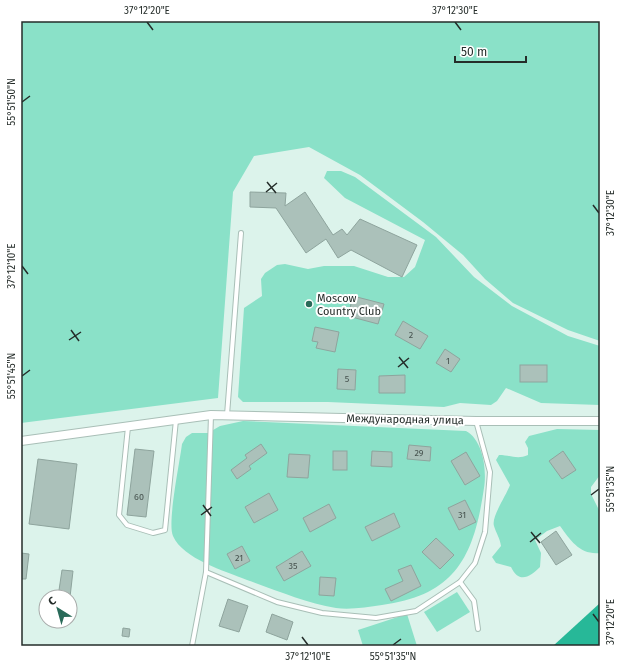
<svg xmlns="http://www.w3.org/2000/svg" width="621" height="667" font-family="'Fira Sans',sans-serif">
<style>
.green{fill:#8ae1c8}
.water{fill:#27b898}
.building{fill:#abc1ba;stroke:#8ea49d}
.lines{fill:none;stroke-linecap:round;stroke-linejoin:round}
.service-casing{stroke:#a9bfb7;stroke-width:6}
.minor-casing{stroke:#a9bfb7;stroke-width:10}
.service{stroke:#fff;stroke-width:4}
.minor{stroke:#fff;stroke-width:8}
.ticks{fill:none;stroke:#252d2a;stroke-width:1.5}
.poi-dot{fill:#296a59;stroke:#fff;stroke-width:1.5}
.labels{text-anchor:middle;stroke-width:4;stroke-linejoin:round;paint-order:stroke}
.number-label{font-size:9px;fill:#46524e}
.poi-label{font-size:11px;fill:#252d2a;stroke:#fff;text-anchor:start}
.street-label{font-size:11px;fill:#252d2a;stroke:#fff}
.neatline{fill:none;stroke:#252d2a;stroke-width:1.5}
.ticks-label{font-size:10px;text-anchor:middle;fill:#252d2a}
</style>
<rect width="100%" height="100%" fill="#dcf3eb"/>
<!-- green -->
<g class="green">
<polygon points="21,21 600,21 600,341 568,330 513,303 485,279 463,255 423,222 360,175 309,147 254,156 233,192 218,398 21,423"/>
<polygon points="327,171 341,171 355,177 436,237 474,277 512,306 568,336 600,346 600,405 541,403 506,388 497,401 491,405 460,403 444,407 328,402 243,402 238,397 244,308 262,296 261,279 265,273 277,265 285,264 308,269 324,266 354,266 388,277 404,277 415,267 425,240 345,198 324,178"/>
<path d="M243,421L466,431C483,440 487,470 484,488C474,556 456,595 382,605C367,607 351,610 336,608C306,603 276,590 247,580C225,571 183,559 173,536C167,523 180,461 182,444L186,437L192,433H208L220,426Z"/>
<path d="M557,429L600,430V475L591,487V494L600,512V553C580,555 571,541 560,526L547,531L535,540L541,553L540,567C530,577 519,584 511,567L496,563L492,557L501,546C500,538 496,533 494,526C491,517 506,496 510,485L496,460L499,455C511,455 517,460 528,455V448L525,442L529,436Z"/>
<polygon points="457,592 470,612 437,632 424,612"/>
<polygon points="407,614 417,646 363,646 358,630"/>
</g>
<!-- water -->
<polygon class="water" points="600,603 600,646 553,646"/>
<!-- building -->
<g class="building">
<polygon points="250,192 286,193 285,206 305,192 333,235 342,229 347,235 360,219 417,245 402,277 351,250 338,258 326,239 306,253 276,208 250,207"/>
<polygon points="353,296 384,304 378,324 348,316"/>
<polygon points="403,321 428,336 420,349 395,335"/>
<polygon points="315,327 339,332 335,352 316,348 318,342 312,341"/>
<polygon points="445,349 460,359 451,372 436,363"/>
<rect x="520" y="365" width="27" height="17"/>
<polygon points="338,369 356,370 355,390 337,389"/>
<polygon points="405,375 405,393 379,393 379,376"/>
<polygon points="261,444 267,453 249,466 251,469 237,479 231,470 247,458 245,455"/>
<polygon points="409,445 431,447 430,461 407,459"/>
<polygon points="135,449 154,451 146,517 127,515"/>
<rect x="333" y="451" width="14" height="19"/>
<polygon points="372,451 392,452 392,467 371,466"/>
<polygon points="563,451 576,470 562,479 549,461"/>
<polygon points="466,452 480,476 465,485 451,461"/>
<polygon points="289,454 310,455 308,478 287,477"/>
<polygon points="38,459 77,464 69,529 29,524"/>
<polygon points="269,493 278,510 254,523 245,507"/>
<polygon points="465,500 476,522 459,530 448,508"/>
<polygon points="329,504 336,518 310,532 303,518"/>
<polygon points="394,513 400,527 372,541 365,527"/>
<polygon points="556,531 572,555 556,565 541,542"/>
<polygon points="436,538 454,555 440,569 422,552"/>
<polygon points="242,546 250,561 235,569 227,554"/>
<polygon points="302,551 311,566 284,581 276,567"/>
<polygon points="21,553 29,554 26,579 21,579"/>
<polygon points="411,565 421,586 391,601 385,589 403,581 398,570"/>
<polygon points="62,570 73,571 70,597 58,597"/>
<polygon points="320,577 336,578 334,596 319,595"/>
<polygon points="228,599 248,606 239,632 219,626"/>
<polygon points="272,614 293,622 287,640 266,632"/>
<polygon points="123,628 130,629 129,637 122,636"/>
</g>
<g class="lines">
<!-- service casing -->
<g class="service-casing">
<g id="service">
<polyline points="227,415 241,233"/>
<polyline points="128,427 119,515 127,525 153,533 165,530 176,420"/>
<polyline points="206,572 277,602 322,613 376,618 416,611 460,582 475,563 485,532 490,472 476,421"/>
<polyline points="460,582 474,601 478,629"/>
<polyline points="192,646 206,572 211,415"/>
</g>
</g>
<!-- minor casing -->
<g class="minor-casing">
<polyline id="minor" points="21,441 211,415 476,421 600,421"/>
</g>
<!-- service -->
<use href="#service" class="service"/>
<!-- minor -->
<use href="#minor" class="minor"/>
</g>
<!-- ticks -->
<path class="ticks" d="M147,22L153,30M455,22L461,30M22,102L30,96M267,182L276,193M266,192L277,183M593,205L599,213M22,266L28,274M71,330L79,341M69,340L81,332M399,357L408,368M398,367L409,358M22,376L30,370M591,495L599,489M203,505L211,516M201,515L212,507M531,532L540,543M530,542L541,533M593,614L599,622M302,637L308,645M393,645L401,639"/>
<!-- markers -->
<circle class="poi-dot" cx="309" cy="304" r="4"/>
<g class="labels">
<!-- number labels -->
<g class="number-label">
<text x="411" y="338">2</text>
<text x="448" y="364">1</text>
<text x="347" y="382">5</text>
<text x="419" y="456">29</text>
<text x="139" y="500">60</text>
<text x="462" y="518">31</text>
<text x="239" y="561">21</text>
<text x="293" y="569">35</text>
</g>
<!-- poi labels -->
<g class="poi-label">
<text x="317" y="302">Moscow<tspan x="317" dy="13">Country Club</tspan></text>
</g>
<!-- street labels -->
<g class="street-label">
<text transform="translate(405 419) rotate(1)" y="4">Международная улица</text>
</g>
</g>
<!-- border -->
<rect width="621" height="667" fill="none" stroke="#ffffff" stroke-width="44"/>
<!-- north arrow -->
<g transform="translate(58 609) rotate(323)"><circle r="19" fill="#ffffff" stroke="#a8abaa"/>
<path d="M0-3L7 15L0 10L-7 15Z" fill="#296a59"/>
<text y="-6" font-size="11" font-weight="bold" text-anchor="middle" fill="#252d2a">С</text>
</g>
<!-- scale -->
<path d="M455 56v6h71v-6" fill="none" stroke="#252d2a" stroke-width="2"/>
<text x="461" y="56" font-size="12" fill="#252d2a" stroke="#ffffff" stroke-width="3" paint-order="stroke">50 m</text>
<rect x="22" y="22" width="577" height="623" class="neatline"/>
<g class="ticks-label">
<text x="147" y="14">37°12'20"E</text>
<text x="455" y="14">37°12'30"E</text>
<text transform="translate(11 102) rotate(-90)" y="4">55°51'50"N</text>
<text transform="translate(610 213) rotate(-90)" y="4">37°12'30"E</text>
<text transform="translate(11 266) rotate(-90)" y="4">37°12'10"E</text>
<text transform="translate(11 376) rotate(-90)" y="4">55°51'45"N</text>
<text transform="translate(610 489) rotate(-90)" y="4">55°51'35"N</text>
<text transform="translate(610 622) rotate(-90)" y="4">37°12'20"E</text>
<text x="308" y="660">37°12'10"E</text>
<text x="393" y="660">55°51'35"N</text>
</g>
</svg>
